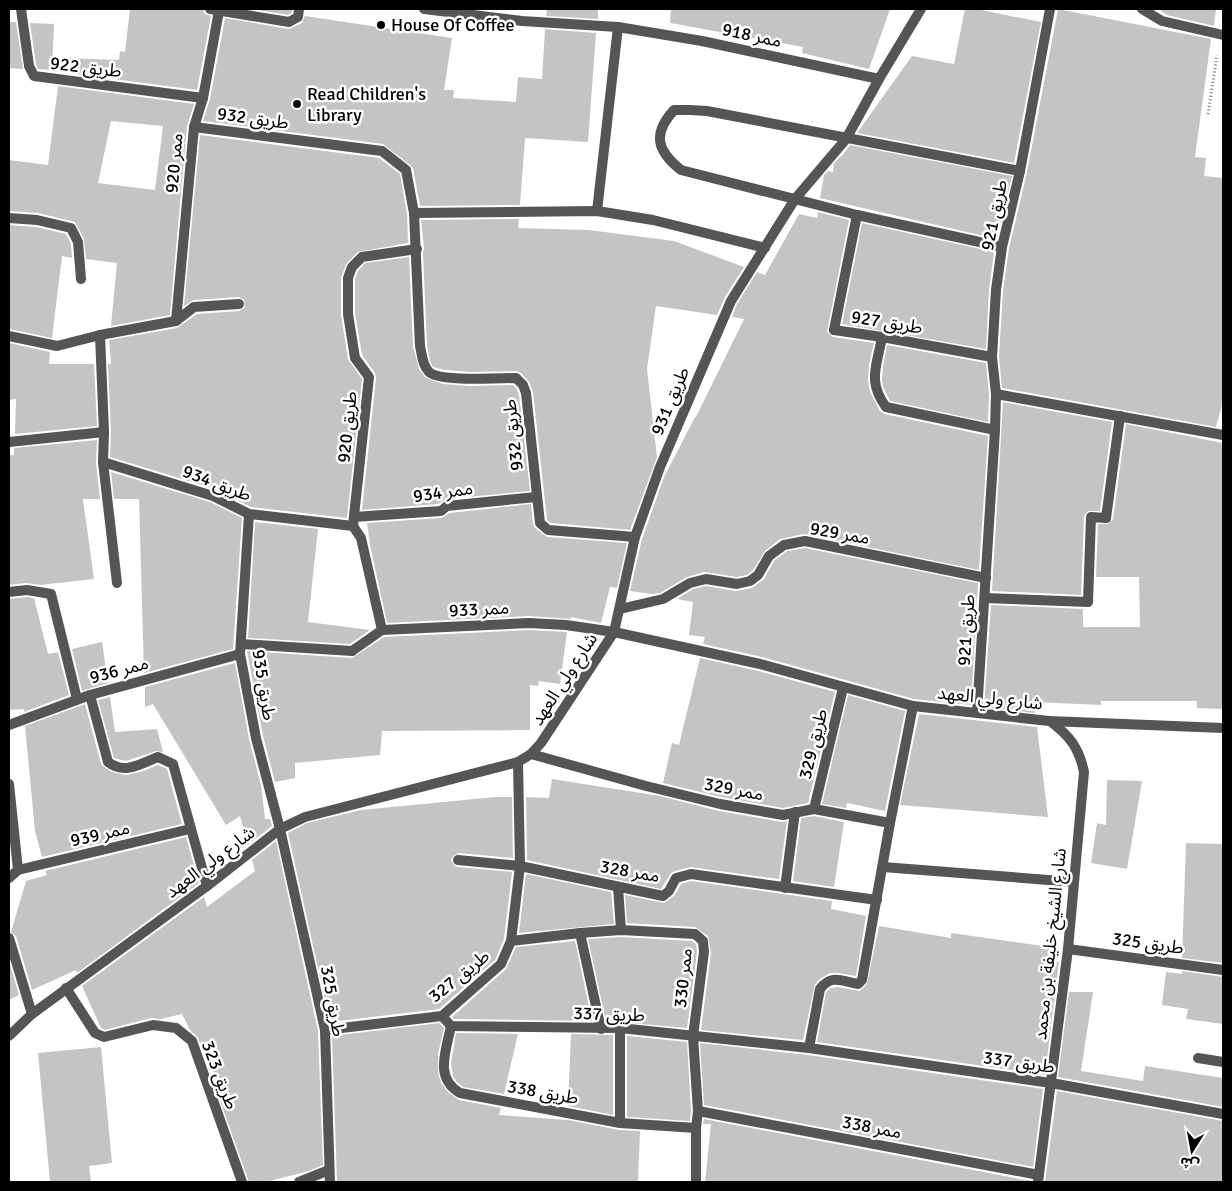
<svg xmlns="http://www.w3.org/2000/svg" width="1232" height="1191" font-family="Signika,'Noto Sans Arabic',sans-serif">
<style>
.building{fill:#c4c4c4;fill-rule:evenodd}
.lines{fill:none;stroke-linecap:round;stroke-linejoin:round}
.path{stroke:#777;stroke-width:3;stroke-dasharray:1 2.5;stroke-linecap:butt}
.service{stroke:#555;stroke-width:10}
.minor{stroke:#555;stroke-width:10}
.poi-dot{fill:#000;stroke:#fff;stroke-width:2}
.labels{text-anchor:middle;stroke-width:5;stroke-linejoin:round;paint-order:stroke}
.poi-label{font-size:18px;fill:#000;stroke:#fff;text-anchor:start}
.street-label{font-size:18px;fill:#000;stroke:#fff}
</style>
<rect width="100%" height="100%" fill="#fff"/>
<g class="building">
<polygon points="130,9 203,9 205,14 211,16 197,90 60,72 62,58 119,60 120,51 125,52"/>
<polygon points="251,9 292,9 292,13 288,15"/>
<polygon points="547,9 598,9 598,19 546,16"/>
<polygon points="671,9 890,9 869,69 802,53 803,47 670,23"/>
<polygon points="965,9 976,9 1041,22 1014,163 857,133 912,56 954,64"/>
<polygon points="1058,9 1211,39 1195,157 1206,158 1204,176 1223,178 1223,401 1216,427 1002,388 999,357 1003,291 1009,248 1027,172"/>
<polygon points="1158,9 1216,9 1214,26 1167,15"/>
<polygon points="305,16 452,38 444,90 454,90 453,98 516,102 518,77 542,79 545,29 596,33 588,142 525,138 520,205 420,206 413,168 410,165 383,144 203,121 210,99 225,18 289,29 302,23"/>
<polygon points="9,22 16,22 23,69 9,68"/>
<polygon points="30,23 54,24 52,70 38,69 36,64"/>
<path d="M58,86L194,104L187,126L170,315L111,326L117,263L86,259L84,239L75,222L38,213L9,211V160L48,165ZM111,121L163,126L155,190L98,183Z"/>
<polygon points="200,135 379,158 400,174 407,214 408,243 358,252 346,264 341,278 341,315 348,359 362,379 347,518 251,507 215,489 110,457 111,432 108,364 111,364 109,340 177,328 197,314 239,311 245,307 244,300 239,297 194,300 184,306"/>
<polygon points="850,145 1012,176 997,239 820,198 824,175 828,171 833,172 834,163 841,156 842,156"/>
<polygon points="818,212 849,220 827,332 833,337 874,343 869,364 868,381 870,392 880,411 885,414 988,436 979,570 804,534 780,539 765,551 753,570 747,575 737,577 704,572 687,577 660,593 652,594 630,591 642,539 664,477 695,417 696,417 744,319 732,317 737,304 757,272 765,275 799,214 817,218"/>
<polygon points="519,219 518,228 589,230 674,241 744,267 725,297 717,315 656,306 647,369 657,457 630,530 551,523 547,520 533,392 529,382 521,373 516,371 470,372 445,370 433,367 430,361 427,345 423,253 424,248 421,220"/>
<polygon points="862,223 994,252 989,290 986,349 842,324"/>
<polygon points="9,225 36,227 66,234 71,244 72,258 62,256 52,338 9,329"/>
<polygon points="409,257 413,346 419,369 426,378 443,384 470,386 513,385 517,389 519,395 530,491 446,499 438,504 362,510 376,378 375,373 362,355 355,313 355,279 358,271 365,263"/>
<polygon points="9,343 50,352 49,364 94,364 97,426 15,434 16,399 9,400"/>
<polygon points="887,345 986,363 989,394 988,422 890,401 883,387 882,380 883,366"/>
<polygon points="1003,402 1112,422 1100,511 1088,511 1084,516 1081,595 992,591"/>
<polygon points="1126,424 1223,443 1223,709 1197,708 1197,701 1101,701 1101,705 1034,702 1035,713 984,707 991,605 1083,609 1083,627 1140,627 1139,577 1096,577 1098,524 1108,524 1113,519"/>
<polygon points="97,440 96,463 100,499 83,499 94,579 40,585 26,583 9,585 9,455 14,455 14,448"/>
<polygon points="111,472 210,502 242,518 233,649 144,673 139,499 114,499"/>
<polygon points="531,504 533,524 535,528 547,537 627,543 617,588 610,587 601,623 571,617 571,619 529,616 387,623 370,545 367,523 441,518 450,513"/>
<polygon points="255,522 318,529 308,622 370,630 350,644 248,638"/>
<polygon points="805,548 978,583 971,705 914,699 762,657 703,644 705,637 689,635 693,602 677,599 693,589 706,586 736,591 752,588 764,579 774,561 787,551"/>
<polygon points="27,597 34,598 48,654 58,652 69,695 24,712 24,709 9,710 9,599"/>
<polygon points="529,630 567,632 560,684 539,681 538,686 530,685 530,730 382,731 380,755 295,763 295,778 275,782 263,736 247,651 352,658 384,637"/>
<polygon points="102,642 108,683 82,691 72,649"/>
<polygon points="700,658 758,671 835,692 808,803 783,808 721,797 663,783 672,743 679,745"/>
<polygon points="235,663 249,739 261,785 265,819 270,819 272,826 248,845 240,816 226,825 153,704 145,707 145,687"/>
<polygon points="848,695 905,711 885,811 847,803 846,808 822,804"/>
<polygon points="110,697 115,732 157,729 163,752 156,751 126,761 114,758 98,700"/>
<polygon points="85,704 101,764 104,767 112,772 126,775 141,772 158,765 167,769 182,824 42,857 35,831 25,726"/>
<polygon points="919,714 1037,727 1048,817 900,805"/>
<polygon points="552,779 660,796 719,811 782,822 787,821 779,879 690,867 672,872 661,889 527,860 526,797 549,798"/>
<polygon points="1107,780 1142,781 1127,869 1091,863 1097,823 1106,825"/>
<polygon points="495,797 512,797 513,858 459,853 453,856 451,860 454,865 457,867 512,872 504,939 495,960 439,1009 330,1022 288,833 307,823 361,810"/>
<polygon points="814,816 844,822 834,887 793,881 801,818"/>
<polygon points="186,837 199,883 77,973 76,970 32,990 16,936 11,932 26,881 47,875 45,871"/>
<polygon points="276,841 318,1031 323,1165 309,1171 266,1182 249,1182 218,1095 212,1062 207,1063 198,1038 190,1030 182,1014 161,1019 151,1018 105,1030 101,1028 82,986 204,897 207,907 255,871 252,860"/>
<polygon points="1186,843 1223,844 1223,963 1182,958"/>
<polygon points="526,874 611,892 614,924 519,933"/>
<polygon points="691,881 832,901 831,909 866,916 856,976 838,973 830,973 820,979 815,984 803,1040 701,1030 711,953 708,936 695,927 627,923 625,895 664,903 674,896 681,884"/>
<polygon points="879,926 951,938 951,933 1050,947 1048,960 1059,962 1045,1075 817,1042 826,992 831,988 837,987 860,991 867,984"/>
<polygon points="621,937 692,941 696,944 697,952 687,1028 606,1021 588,939"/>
<polygon points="575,941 592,1021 454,1019 452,1017 506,969 516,947"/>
<polygon points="9,961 19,995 9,1000"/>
<polygon points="1182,971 1223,977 1223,1024 1186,1019 1188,1009 1162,1005 1166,972 1182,974"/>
<polygon points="1069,992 1093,992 1081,1071 1143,1081 1145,1066 1223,1078 1223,1107 1058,1077"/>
<polygon points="439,1023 444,1028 438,1054 438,1072 441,1083 448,1092 459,1100 501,1108 499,1115 568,1120 619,1130 640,1131 638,1182 337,1182 332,1036"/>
<polygon points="456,1033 518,1034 504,1094 463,1087 457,1082 453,1077 451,1063"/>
<polygon points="571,1034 613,1035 613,1115 568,1106"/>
<polygon points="627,1036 687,1042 691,1111 690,1121 627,1117"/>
<polygon points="700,1043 808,1055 1043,1089 1033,1167 704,1105"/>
<polygon points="101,1047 112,1163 89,1166 91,1182 50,1182 38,1053"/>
<polygon points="1057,1091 1223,1121 1223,1182 1045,1182"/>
<polygon points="704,1119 1031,1181 1031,1182 705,1182 711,1124 703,1124"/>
</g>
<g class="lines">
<polyline class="path" points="1208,114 1217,55"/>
<g class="service">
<polyline points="21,9 29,66 34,76 203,98"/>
<polyline points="210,9 289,22 298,17 299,9"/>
<polyline points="424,9 522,21 618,27 702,41 879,79"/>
<polyline points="597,211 618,27"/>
<path d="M1002,247L857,215L681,170C657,151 652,134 674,110H690L707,111L1020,171"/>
<polyline points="834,330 857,215"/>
<polyline points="100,335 176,321 194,307 239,304"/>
<path d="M882,337C877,366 867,381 886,407L995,430"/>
<polyline points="9,442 104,432"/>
<polyline points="353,525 369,377 355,358 348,314 348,278 352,267 362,257 417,249"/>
<polyline points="985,598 1088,602 1091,517 1106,518 1120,416"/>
<polyline points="620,609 663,599 690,583 706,579 737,584 750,581 758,575 769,556 784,545 805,541 986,578"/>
<polyline points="241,644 352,651"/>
<polyline points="240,654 249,514"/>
<path d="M531,754L646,786L720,804L783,815L814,809L890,823L862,980L858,984C841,981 831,974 820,989L809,1048"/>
<polyline points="814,809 843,688"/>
<polyline points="890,823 913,706"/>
<polyline points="458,860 520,866 663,896 669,891 676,878 691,874 877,900"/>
<polyline points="883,867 1074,882"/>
<polyline points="618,887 621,930"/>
<polyline points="785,888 795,812"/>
<polyline points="580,933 601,1029"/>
<polyline points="511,941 580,933 621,930 695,934 703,941 704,952 693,1036 698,1111 696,1128 696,1182"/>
<polyline points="620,1028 620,1123"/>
<polyline points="1198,1058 1223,1062"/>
</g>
<g class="minor">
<polyline points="1142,9 1162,21 1223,35"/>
<path d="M194,127L382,151L406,170L414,213L420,346C422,354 422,365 429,372C439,382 499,378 516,378L523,385L526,393L540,523L548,530L635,537"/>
<polyline points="414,213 597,211 653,220 765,248"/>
<polyline points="9,218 37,220 71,228 78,242 81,279"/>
<polyline points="176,321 194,127 203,98 219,11"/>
<polyline points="834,330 882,337 992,357"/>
<polyline points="9,336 57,346 100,335 104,432 103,462 117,583"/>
<polyline points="996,394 1223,435"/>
<polyline points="103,462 213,496 249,514 353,526 361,538 382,630"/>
<polyline points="354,517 441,511 447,506 536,497"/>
<polyline points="9,592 27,590 51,594 77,699"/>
<polyline points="352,651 382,630 529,623 566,625 614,632 760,664 913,706 1049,721 1223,728"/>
<path d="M90,695L108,762C125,775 140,764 158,757L173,764L207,886"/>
<polyline points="977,712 995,430 996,394 992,357 996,290 1002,247 1020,171 1050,9"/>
<polyline points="9,725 90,695 240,654 256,738 280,829 325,1030 330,1182"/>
<polyline points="9,784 18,870 9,878"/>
<polyline points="18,870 190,829"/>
<polyline points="9,938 32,1014"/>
<polyline points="1068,949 1223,970"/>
<polyline points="66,988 95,1033 104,1037 153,1025 176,1028 192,1041 242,1182"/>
<polyline points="442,1016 451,1026 620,1028 809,1048 1051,1083 1223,1114"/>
<path d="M451,1026C446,1051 434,1078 460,1093L620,1123L696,1128"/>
<polyline points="325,1030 442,1016 501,964 511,941 520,866 518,762"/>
<polyline points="9,1036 32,1014 207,886 280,829 305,817 518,762 531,754 541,743 614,632 635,537 660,467 731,301 795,199 846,139 879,79 921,9"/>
<polyline points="698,1111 1039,1175"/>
<polyline points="299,1182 329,1170"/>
<path d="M1038,1182L1068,949L1084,772C1079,748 1070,736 1050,721"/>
</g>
</g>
<g class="poi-dot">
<circle cx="381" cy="25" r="5"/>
<circle cx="297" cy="104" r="5"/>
</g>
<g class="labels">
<g class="poi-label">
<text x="391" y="31">House Of Coffee</text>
<text x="307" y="100">Read Children's<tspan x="307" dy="21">Library</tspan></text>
</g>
<g class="street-label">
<text transform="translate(752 35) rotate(12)" y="6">ممر 918</text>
<text transform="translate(86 67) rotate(7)" y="6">طريق 922</text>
<text transform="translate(253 118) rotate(8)" y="6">طريق 932</text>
<text transform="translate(174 163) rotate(-85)" y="6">ممر 920</text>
<text transform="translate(994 215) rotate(-78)" y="6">طريق 921</text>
<text transform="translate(887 322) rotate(9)" y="6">طريق 927</text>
<text transform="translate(670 401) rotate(-67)" y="6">طريق 931</text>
<text transform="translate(347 427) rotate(-84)" y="6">طريق 920</text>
<text transform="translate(513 435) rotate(-96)" y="6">طريق 932</text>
<text transform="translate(217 483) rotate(21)" y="6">طريق 934</text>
<text transform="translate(443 492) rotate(-8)" y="6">ممر 934</text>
<text transform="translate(840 533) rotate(10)" y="6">ممر 929</text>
<text transform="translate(479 609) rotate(-3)" y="6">ممر 933</text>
<text transform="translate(966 630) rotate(-86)" y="6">طريق 921</text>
<text transform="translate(119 670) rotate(-15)" y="6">ممر 936</text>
<text transform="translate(564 679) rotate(-57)" y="6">شارع ولي العهد</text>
<text transform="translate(264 685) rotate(81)" y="6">طريق 935</text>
<text transform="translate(990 698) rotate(6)" y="6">شارع ولي العهد</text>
<text transform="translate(813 744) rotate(-76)" y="6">طريق 329</text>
<text transform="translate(734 789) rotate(11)" y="6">ممر 329</text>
<text transform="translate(100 834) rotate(-13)" y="6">ممر 939</text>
<text transform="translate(210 862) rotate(-37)" y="6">شارع ولي العهد</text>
<text transform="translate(630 871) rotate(10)" y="6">ممر 328</text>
<text transform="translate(1148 943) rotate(8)" y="6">طريق 325</text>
<text transform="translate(1050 944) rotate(-84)" y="6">شارع الشيخ خليفة بن محمد</text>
<text transform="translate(459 976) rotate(-39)" y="6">طريق 327</text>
<text transform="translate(683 978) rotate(-84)" y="6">ممر 330</text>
<text transform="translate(333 1001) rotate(80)" y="6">طريق 325</text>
<text transform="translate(609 1014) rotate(2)" y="6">طريق 337</text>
<text transform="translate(1019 1062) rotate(8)" y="6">طريق 337</text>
<text transform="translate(220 1075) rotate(69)" y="6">طريق 323</text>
<text transform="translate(543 1092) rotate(10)" y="6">طريق 338</text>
<text transform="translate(872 1127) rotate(11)" y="6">ممر 338</text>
</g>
</g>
<rect width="1232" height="1191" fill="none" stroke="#000000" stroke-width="20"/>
<g transform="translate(1192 1151) rotate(191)" stroke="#ffffff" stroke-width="4" paint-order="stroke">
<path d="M0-4L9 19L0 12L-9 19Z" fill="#000000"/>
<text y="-8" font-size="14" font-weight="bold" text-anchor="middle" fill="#000000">ش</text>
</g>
</svg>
